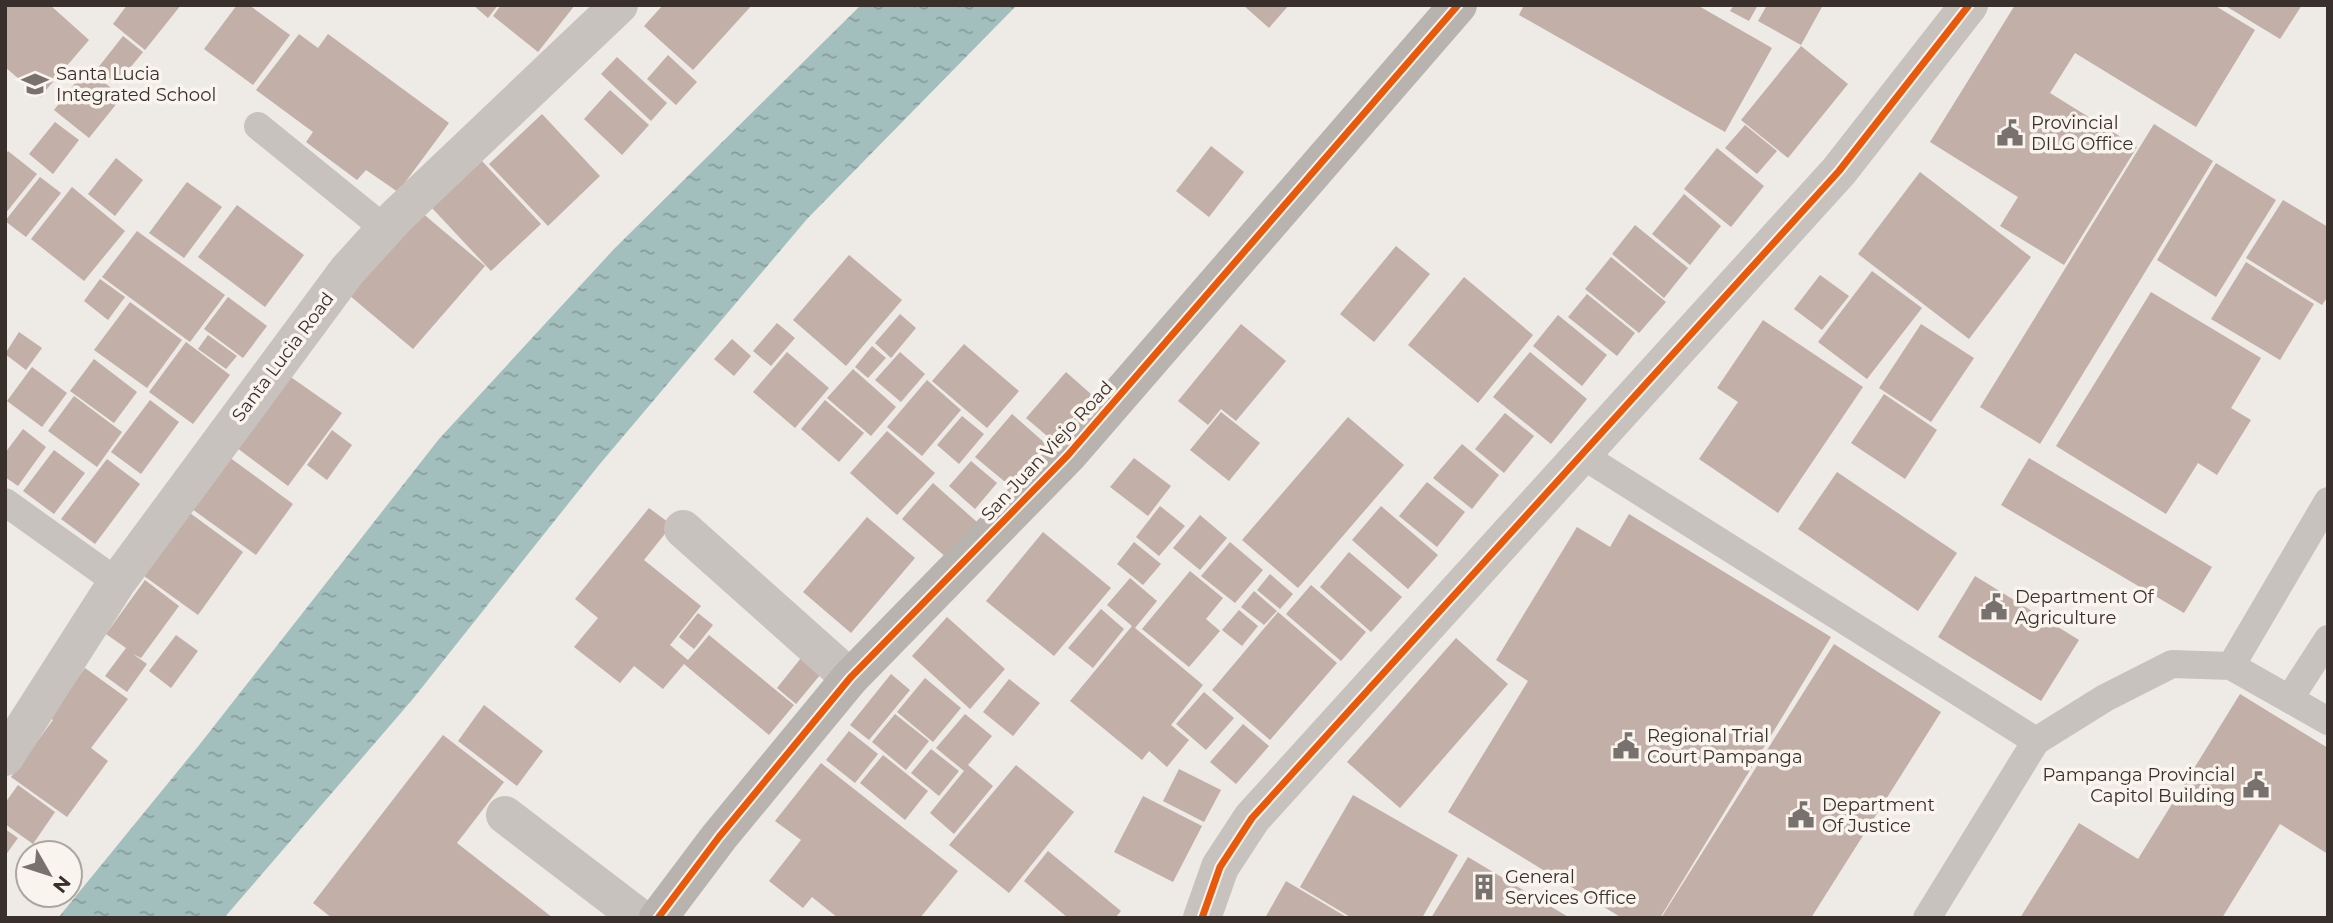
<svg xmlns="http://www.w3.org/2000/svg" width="2333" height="923" font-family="Montserrat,sans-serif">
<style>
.water{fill:url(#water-ripples)}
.building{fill:#c1afa8}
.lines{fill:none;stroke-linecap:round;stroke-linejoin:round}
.lane{stroke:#c8c2be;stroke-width:28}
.street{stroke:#c8c2be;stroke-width:38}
.secondary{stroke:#b8b3ae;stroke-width:38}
.cycleway-casing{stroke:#faf4ee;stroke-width:11}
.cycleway{stroke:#e8590c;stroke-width:7}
.labels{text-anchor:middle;stroke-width:7;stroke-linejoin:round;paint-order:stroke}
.poi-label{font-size:18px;fill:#39302c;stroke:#faf4ee;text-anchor:start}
.street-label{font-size:18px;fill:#39302c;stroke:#faf4ee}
</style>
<defs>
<pattern id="water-ripples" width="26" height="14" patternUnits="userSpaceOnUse" patternTransform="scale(1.75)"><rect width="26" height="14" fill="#a2bfbe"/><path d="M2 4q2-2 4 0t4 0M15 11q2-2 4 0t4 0" fill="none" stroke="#859c9b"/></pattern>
</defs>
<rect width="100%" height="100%" fill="#eeeae5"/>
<polygon class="water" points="861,5 1017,5 807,219 599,465 412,700 224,918 58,918 200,744 439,439 614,249"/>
<g class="building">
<polygon points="6,5 50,5 89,40 40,97 5,67"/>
<polygon points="127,5 181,5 145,50 113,24"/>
<polygon points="237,5 249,5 290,35 253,85 204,49"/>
<polygon points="473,5 498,5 488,18"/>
<polygon points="501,5 575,5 538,52 493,16"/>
<polygon points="663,5 752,5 693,70 644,26"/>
<polygon points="1243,5 1289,5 1269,28"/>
<polygon points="1524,5 1697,5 1772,48 1725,132 1519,15"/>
<polygon points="1734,5 1758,5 1749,21 1730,11"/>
<polygon points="1767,5 1823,5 1801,45 1758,21"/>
<polygon points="2015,5 2214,5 2255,30 2196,127 2075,53 2050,93 2137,147 2064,265 2000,226 2018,197 1930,142"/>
<polygon points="2224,5 2302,5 2280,39"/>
<polygon points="299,34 318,48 328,34 449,123 398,192 366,170 357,180 306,142 313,132 256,90"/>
<polygon points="123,36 143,52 117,84 97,69"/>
<polygon points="1801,46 1848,84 1788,158 1741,120"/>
<polygon points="668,55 697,82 676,105 647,79"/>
<polygon points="617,57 667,103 651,121 601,74"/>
<polygon points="87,68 122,97 89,138 54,110"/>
<polygon points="610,90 649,125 622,155 584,119"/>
<polygon points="542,114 600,176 548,226 489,164"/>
<polygon points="55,122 79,140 53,174 29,154"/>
<polygon points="2154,124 2213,161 2040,444 1980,407"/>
<polygon points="1745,125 1777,151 1757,174 1725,148"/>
<polygon points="1211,146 1244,172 1209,217 1176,191"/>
<polygon points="1717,148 1764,186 1731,227 1684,189"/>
<polygon points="8,151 37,174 5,214 5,155"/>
<polygon points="116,158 143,180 115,216 88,194"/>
<polygon points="482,161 541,224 491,271 432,208"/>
<polygon points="2216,163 2276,200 2216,297 2157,260"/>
<polygon points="1920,172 2031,257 1969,339 1858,254"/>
<polygon points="40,177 61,193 26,237 5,221"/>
<polygon points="187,182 222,207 184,258 149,233"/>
<polygon points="72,187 125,231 84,281 31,239"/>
<polygon points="1684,194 1721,226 1690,265 1652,234"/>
<polygon points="2283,200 2328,227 2328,296 2322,305 2246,258"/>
<polygon points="237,205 304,255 265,307 198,257"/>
<polygon points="421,212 485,266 413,349 349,295"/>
<polygon points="1635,225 1688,268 1664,298 1612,254"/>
<polygon points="137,231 225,295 190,342 102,277"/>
<polygon points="1396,246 1430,274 1374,342 1340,314"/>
<polygon points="849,255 902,300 846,366 793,320"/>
<polygon points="1611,257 1666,302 1639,333 1585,289"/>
<polygon points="2246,262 2314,304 2280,360 2211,319"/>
<polygon points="1872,271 1922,308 1867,379 1818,342"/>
<polygon points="1820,275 1849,296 1822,330 1794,309"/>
<polygon points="1464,277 1533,335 1478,403 1408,345"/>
<polygon points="100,279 125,297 108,320 84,301"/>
<polygon points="2151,292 2261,358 2231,408 2251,420 2217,475 2198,463 2166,514 2056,446"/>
<polygon points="1587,294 1635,333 1617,356 1568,317"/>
<polygon points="228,297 267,326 243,358 204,329"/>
<polygon points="130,302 182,340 147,388 94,350"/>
<polygon points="900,314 916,328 891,358 875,343"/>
<polygon points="1558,315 1607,355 1582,386 1533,346"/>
<polygon points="1763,320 1863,387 1778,513 1699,459 1738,402 1717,388"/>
<polygon points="777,323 795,338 771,366 753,351"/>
<polygon points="1241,324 1286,361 1236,421 1221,409 1208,425 1178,401"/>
<polygon points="1921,324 1974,358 1931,422 1879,388"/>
<polygon points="19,332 42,348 26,370 5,354"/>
<polygon points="208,335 237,356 226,369 198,349"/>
<polygon points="732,339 751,356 734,376 714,359"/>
<polygon points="186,342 230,375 193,424 149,392"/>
<polygon points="964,344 1019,391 987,428 932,381"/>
<polygon points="872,346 886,358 868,378 855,367"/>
<polygon points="787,352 829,388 795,428 753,392"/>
<polygon points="900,352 925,374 901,402 875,380"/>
<polygon points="1530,352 1587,399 1551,444 1493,397"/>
<polygon points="94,359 137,392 114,423 70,391"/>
<polygon points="32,367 67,393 42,427 7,401"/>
<polygon points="853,369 896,407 871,436 827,398"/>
<polygon points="1066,372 1092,395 1053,441 1026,418"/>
<polygon points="285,373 342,413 288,486 233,445"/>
<polygon points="927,380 961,410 922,456 887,427"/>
<polygon points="1884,394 1937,430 1905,479 1851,443"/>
<polygon points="74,396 122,432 97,467 48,431"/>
<polygon points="150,400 179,422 141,474 111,452"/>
<polygon points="825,400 864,433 839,462 801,429"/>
<polygon points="1221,412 1260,443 1229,481 1190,450"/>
<polygon points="1505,413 1534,436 1504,473 1475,449"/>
<polygon points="1012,414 1046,444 1010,486 975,457"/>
<polygon points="962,416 984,434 959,464 937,445"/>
<polygon points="1348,417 1404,465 1298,588 1242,540"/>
<polygon points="23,429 46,447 18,486 5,477 5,453"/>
<polygon points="332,430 352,445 327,480 307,465"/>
<polygon points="887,431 935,473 897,515 850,473"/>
<polygon points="1462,444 1499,475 1472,509 1433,478"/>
<polygon points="54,450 85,473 54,514 23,491"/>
<polygon points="229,457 293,504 256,555 192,509"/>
<polygon points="1134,458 1171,486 1148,516 1110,487"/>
<polygon points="2029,458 2212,567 2184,613 2001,505"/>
<polygon points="107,459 140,484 95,544 61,519"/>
<polygon points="971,461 997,483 975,509 949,486"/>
<polygon points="1837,472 1957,553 1918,611 1798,529"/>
<polygon points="1427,482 1465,512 1437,547 1399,516"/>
<polygon points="933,483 978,523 947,558 902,519"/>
<polygon points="1160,506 1185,526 1159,556 1136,537"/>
<polygon points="1381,506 1438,555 1408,589 1352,540"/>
<polygon points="649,508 672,525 644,560 701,606 670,645 688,660 709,635 794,705 769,735 684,664 663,689 634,666 620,683 574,647 598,618 575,599"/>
<polygon points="190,513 243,552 198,615 144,576"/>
<polygon points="1629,514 1831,637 1660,918 1622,918 1448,812 1528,681 1496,660 1577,527 1610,547"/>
<polygon points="1200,515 1227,538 1200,570 1173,548"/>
<polygon points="867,517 915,558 851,633 803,592"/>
<polygon points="1043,532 1111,588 1054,656 986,601"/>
<polygon points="1134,542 1161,564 1143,585 1117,564"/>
<polygon points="1230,542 1263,570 1235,603 1201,576"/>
<polygon points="1349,552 1402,597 1371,632 1320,587"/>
<polygon points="1190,571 1223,598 1206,619 1220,631 1189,667 1142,629"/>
<polygon points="1270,574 1293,594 1280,609 1257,590"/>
<polygon points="1975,576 2079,640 2041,701 1938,637"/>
<polygon points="1130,578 1157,601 1135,628 1203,685 1171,725 1189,740 1167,767 1149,751 1142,760 1070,701 1132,626 1107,605"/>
<polygon points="145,580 179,606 141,658 133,654 147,664 127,692 105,676 126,648 106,634"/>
<polygon points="1311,585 1366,632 1341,661 1286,614"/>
<polygon points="1254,591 1277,611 1264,625 1241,607"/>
<polygon points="1101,609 1124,629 1093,668 1068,648"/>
<polygon points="1239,610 1258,626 1242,646 1222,630"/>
<polygon points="1278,612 1337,663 1270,740 1212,690"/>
<polygon points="698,613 713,625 694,649 679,637"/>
<polygon points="947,617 1005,669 970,709 912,656"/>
<polygon points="176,635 198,651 171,688 149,671"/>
<polygon points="1456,638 1508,684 1400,808 1347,762"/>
<polygon points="1834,644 1941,712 1811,918 1661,918"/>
<polygon points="805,653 825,669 796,704 777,688"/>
<polygon points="85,668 128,699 91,748 108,761 67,817 11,777 53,720 49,717"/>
<polygon points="891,674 910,690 869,740 850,725"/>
<polygon points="925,678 961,708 933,742 897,712"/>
<polygon points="1009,679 1040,703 1013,736 983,712"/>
<polygon points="1204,692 1234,718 1206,750 1176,724"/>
<polygon points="2240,694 2328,748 2328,854 2280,824 2222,918 2020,918 2079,823 2138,859"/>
<polygon points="484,705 543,751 517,786 458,741"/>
<polygon points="895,714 929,741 906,770 872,742"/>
<polygon points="965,714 992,736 968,765 993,786 954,834 930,813 964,771 936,748"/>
<polygon points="1243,724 1269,746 1236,784 1210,762"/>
<polygon points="849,731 878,754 855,783 826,760"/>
<polygon points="443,735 504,782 457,843 553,918 332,918 313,903"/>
<polygon points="931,749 959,771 939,796 911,773"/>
<polygon points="883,755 928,791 905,820 860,783"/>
<polygon points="821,763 958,871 920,918 838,918 812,897 803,908 769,881 801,840 775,821"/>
<polygon points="1016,765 1074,812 1009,893 949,845"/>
<polygon points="1179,769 1221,790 1204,822 1163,801"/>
<polygon points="18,785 55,812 33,844 5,824 5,803"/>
<polygon points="1353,795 1458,855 1422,918 1352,918 1300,887"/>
<polygon points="1143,796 1202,826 1173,882 1114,852"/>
<polygon points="5,829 18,838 5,856"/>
<polygon points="1048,851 1121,911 1115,918 1068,918 1024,881"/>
<polygon points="1468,857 1570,918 1431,918"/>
<polygon points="1286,881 1348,918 1265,918"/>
</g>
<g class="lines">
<g class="lane">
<polyline points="258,126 385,229"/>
<polyline points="1582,455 2036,741"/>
<polyline points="5,502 117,582"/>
<polyline points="2231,666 2328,501"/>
<polyline points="2290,698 2328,639"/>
<polyline points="1927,918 2036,741 2105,698 2172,664 2231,666 2328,721"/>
</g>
<g class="street">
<polyline points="683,529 850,678"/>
<polyline points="5,757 117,582 347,271 396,217 619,5"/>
<polyline points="505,815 640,918"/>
<polyline points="1202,918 1220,867 1252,818 1839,171 1969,5"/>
</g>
<polyline class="secondary" points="658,918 719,837 850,678 1068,455 1458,5"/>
<g class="cycleway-casing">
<g id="cycleway">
<polyline points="658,918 719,837 850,678 1068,455 1458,5"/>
<polyline points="1202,918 1220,867 1252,818 1839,171 1969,5"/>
</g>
</g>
<use href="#cycleway" class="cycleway"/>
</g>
<defs>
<g id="school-bare" transform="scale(2.1)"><path d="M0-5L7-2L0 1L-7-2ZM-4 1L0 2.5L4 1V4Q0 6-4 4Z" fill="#78716d" stroke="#faf4ee" stroke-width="2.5" paint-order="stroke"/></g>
<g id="civic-bare" transform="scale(2.1)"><path d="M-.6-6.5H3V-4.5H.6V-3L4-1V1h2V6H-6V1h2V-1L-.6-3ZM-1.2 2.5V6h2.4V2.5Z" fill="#78716d" stroke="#faf4ee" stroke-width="2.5" paint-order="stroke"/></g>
<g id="building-bare" transform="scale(2.1)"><path d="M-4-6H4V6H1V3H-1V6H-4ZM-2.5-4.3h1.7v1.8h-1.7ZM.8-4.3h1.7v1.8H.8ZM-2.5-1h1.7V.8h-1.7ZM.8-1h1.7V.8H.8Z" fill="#78716d" stroke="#faf4ee" stroke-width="2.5" paint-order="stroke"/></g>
</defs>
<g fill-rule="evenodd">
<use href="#school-bare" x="35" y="84"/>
<use href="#civic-bare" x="2010" y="133"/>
<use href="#civic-bare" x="1994" y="607"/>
<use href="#civic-bare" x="1626" y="746"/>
<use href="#civic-bare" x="2256" y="785"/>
<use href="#civic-bare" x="1801" y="815"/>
<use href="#building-bare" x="1484" y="887"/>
</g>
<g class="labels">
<g class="poi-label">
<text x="56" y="80">Santa Lucia<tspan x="56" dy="21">Integrated School</tspan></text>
<text x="2031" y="129">Provincial<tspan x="2031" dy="21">DILG Office</tspan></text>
<text x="2015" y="603">Department Of<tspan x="2015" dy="21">Agriculture</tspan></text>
<text x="1647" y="742">Regional Trial<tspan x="1647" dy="21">Court Pampanga</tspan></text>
<text x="2235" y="781" text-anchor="end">Pampanga Provincial<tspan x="2235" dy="21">Capitol Building</tspan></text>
<text x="1822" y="811">Department<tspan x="1822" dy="21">Of Justice</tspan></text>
<text x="1505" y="883">General<tspan x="1505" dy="21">Services Office</tspan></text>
</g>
<g class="street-label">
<text transform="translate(283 357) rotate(-53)" y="6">Santa Lucia Road</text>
<text transform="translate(1047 451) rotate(-47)" y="6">San Juan Viejo Road</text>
</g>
</g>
<rect width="2333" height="923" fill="none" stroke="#39302c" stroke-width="14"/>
<g transform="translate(49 874) rotate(129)"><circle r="33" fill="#faf4ee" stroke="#ada6a0" stroke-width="2"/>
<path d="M0-5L12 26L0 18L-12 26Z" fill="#78716d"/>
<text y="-10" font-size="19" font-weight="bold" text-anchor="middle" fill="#39302c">N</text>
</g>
</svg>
